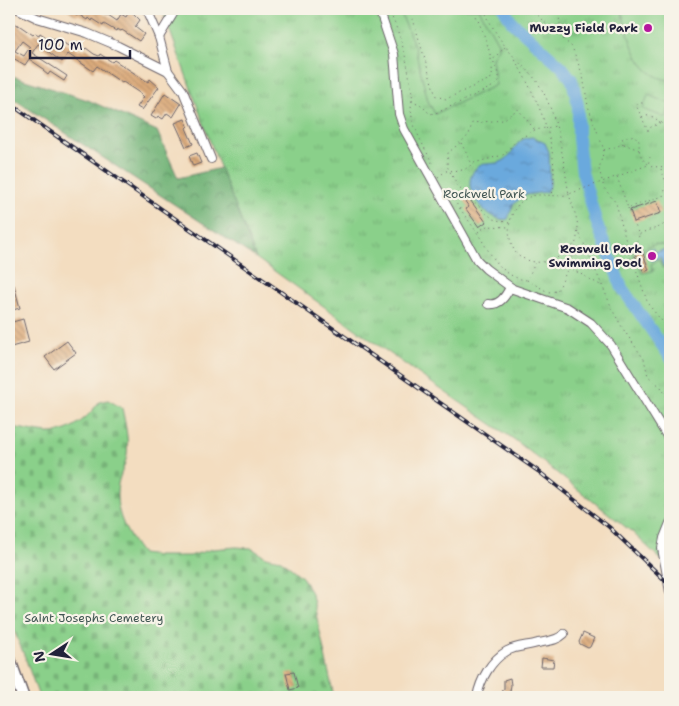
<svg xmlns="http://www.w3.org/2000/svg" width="679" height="706" font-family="'Shantell Sans',sans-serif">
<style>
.forest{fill:url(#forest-crowns);stroke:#486a58}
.cemetery{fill:url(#cemetery-stones);stroke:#567962}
.park{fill:url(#park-tufts);stroke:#567962}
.pitch{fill:#8ad08a;stroke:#567962}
.water{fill:url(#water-ripples);stroke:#46668c}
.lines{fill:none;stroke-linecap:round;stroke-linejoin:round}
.river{stroke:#6ba9dd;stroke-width:12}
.building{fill:url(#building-back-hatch);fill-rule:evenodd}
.minor-casing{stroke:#6b636a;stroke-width:10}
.highway-casing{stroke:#6b636a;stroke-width:14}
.path{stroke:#6b636a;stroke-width:1;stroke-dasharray:1 4;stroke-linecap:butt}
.minor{stroke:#fff;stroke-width:8}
.highway{stroke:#fff;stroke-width:11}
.rail-casing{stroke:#22223b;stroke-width:4}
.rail{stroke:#f7f3e8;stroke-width:2;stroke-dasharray:5.5;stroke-linecap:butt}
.poi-dot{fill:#b5179e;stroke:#f7f3e8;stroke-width:2}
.labels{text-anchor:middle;stroke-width:4.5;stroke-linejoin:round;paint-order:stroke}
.poi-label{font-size:12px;font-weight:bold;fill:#22223b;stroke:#f7f3e8;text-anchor:end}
.park-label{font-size:12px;fill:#415653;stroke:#f7f3e8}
</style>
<defs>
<pattern id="forest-crowns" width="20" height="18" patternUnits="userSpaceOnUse" patternTransform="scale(1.25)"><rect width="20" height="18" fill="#6fb276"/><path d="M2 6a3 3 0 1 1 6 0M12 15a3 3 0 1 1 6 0" fill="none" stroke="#5b9062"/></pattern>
<pattern id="cemetery-stones" width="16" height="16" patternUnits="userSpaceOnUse" patternTransform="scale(1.25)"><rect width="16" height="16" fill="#8ad08a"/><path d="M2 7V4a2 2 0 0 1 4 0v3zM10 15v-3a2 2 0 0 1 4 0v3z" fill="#77b278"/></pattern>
<pattern id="park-tufts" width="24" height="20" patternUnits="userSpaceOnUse" patternTransform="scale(1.25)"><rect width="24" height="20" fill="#8ad08a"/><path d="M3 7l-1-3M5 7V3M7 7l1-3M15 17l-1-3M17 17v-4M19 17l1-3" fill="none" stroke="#77b278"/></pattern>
<pattern id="water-ripples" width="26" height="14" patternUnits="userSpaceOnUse" patternTransform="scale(1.25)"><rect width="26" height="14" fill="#6ba9dd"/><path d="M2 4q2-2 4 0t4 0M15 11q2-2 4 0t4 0" fill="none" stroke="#5889b4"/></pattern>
<pattern id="building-back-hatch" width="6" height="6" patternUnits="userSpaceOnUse" patternTransform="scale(1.25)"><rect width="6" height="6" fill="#ddac7c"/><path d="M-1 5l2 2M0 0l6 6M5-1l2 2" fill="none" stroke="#b38c67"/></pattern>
</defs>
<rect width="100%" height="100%" fill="#f7f3e8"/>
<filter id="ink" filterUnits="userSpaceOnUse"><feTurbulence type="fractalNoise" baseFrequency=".02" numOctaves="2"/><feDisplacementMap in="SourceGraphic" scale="10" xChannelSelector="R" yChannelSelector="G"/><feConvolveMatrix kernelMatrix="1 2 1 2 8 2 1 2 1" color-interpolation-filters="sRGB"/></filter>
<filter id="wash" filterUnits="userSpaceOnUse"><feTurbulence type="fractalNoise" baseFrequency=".0096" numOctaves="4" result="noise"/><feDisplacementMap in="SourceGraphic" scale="20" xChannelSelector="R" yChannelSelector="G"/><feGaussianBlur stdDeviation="1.12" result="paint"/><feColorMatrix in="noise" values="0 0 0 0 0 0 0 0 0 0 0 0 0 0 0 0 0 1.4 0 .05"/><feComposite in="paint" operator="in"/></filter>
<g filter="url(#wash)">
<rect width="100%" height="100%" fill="#f3ddc0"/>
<polygon class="forest" points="9,75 88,100 157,131 178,178 221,168 256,258 9,96"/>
<path class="cemetery" d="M108,400L122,408C125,423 129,439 127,454C126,464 120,474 118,484C113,509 126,534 142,554L157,556H190L212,549L236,547L251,548L266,557L281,560L302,577L312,595L334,697H39L25,657L9,618V427C22,428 35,432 48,433C69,434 88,418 99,402Z"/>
<polygon class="park" points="162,9 670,9 670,568 632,532 515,440 423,377 256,258 211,144"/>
<g class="pitch">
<polygon points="399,9 479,9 498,43 498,48 492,58 496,85 435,114 428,101 414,45"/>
<path d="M621,9H670V80C636,77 629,36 621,9Z"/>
<polygon points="648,95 670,104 666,118 643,109"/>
<polygon points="639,243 643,252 644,251 643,249 655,244 669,246 670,266 662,268 659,260 651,264 653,271 642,273 630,247"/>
</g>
<g class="water">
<path d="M532,137L545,143L549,152L550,185L546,192L524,195L513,205L508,219C492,223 469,198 470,183C470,175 474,170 479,165C487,163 499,165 506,159C516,150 516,138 532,137Z"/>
<polygon points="653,248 655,252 667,249 670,264 663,266 660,257 651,261 647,250"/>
</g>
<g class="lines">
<polyline class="river" points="504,9 512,22 562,67 572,80 578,105 578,139 582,172 597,224 622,288 670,357"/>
</g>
<g id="blocks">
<g class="building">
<polygon points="66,9 96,9 105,15 108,15 117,21 121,14 126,17 130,10 140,20 135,27 144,34 139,41 122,30 121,31 117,29 116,31 104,24 103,26 92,19 91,21 88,18 87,20 78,14 77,16"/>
<path d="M9,21L20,26L33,35L35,33L39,35L40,33L49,39L50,37L53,39L55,38L63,44L64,43L68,46L70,44L79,50L81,48L84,50L86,48L94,54L99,56L100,54L112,62L114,60L148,82L150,79L159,87L142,110L137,107L144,97L141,94L123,82L122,83L97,66L93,71L68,54L62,62L38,44L32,53L67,76L64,81L50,72L48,75L43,71L44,69L29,59L25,65L13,58L9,65ZM22,41L30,47L24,56L15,51Z"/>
<polygon points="165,93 181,104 173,117 167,113 163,119 158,116 156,119 151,116"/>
<polygon points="185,119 188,126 186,128 193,144 186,147 175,123"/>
<polygon points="197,153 201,163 193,166 189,156"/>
<polygon points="468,197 486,222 479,227 466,209 469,207 464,200"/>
<polygon points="657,201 661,213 634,222 630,210"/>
<polygon points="641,248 649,270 644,272 635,256 636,256 635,251"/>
<polygon points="14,285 20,308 9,311 9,287"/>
<polygon points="23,319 29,342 11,347 9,339 9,323"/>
<polygon points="67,341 76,353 54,369 45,357"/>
<polygon points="583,633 594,638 590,647 588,648 580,644 579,642"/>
<polygon points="542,658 554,660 553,667 541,667"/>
<polygon points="294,672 298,688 290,690 286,673"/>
<polygon points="510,678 511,685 509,697 500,697 502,690 504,689 504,680"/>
</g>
</g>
</g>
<g filter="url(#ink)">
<use href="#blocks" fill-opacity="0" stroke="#6b636a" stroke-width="1"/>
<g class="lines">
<g class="minor-casing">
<g id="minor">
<polyline points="18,9 37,18 87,33 118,46 168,71 183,91 211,159"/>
<polyline points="147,9 159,37 168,71"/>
<polyline points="379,9 394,54 399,114 404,129 477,260 486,269 513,289 568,308 591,323 611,345 670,441"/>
<polyline points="159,37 176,9"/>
<path d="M488,304C499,306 506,296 510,287"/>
<polyline points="670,523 664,538 662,548 670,592"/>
<path d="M477,697C480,680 491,660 507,651C516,646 528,646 538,643C547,641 557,641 564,634"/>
</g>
</g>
<g class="highway-casing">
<polyline id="highway" points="9,658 23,697"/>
</g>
<g class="path">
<path d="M388,9C400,33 406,55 410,81C411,88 413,93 412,101L420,104L430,114L439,112L496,85L500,79L493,60L496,56L505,47"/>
<path d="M410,9L434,90L436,96L446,99L492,78C494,54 482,30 473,9"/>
<path d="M484,9C492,29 503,45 517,60C524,68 533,75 538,83C559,116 562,156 569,194L648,165L650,157"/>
<polyline points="530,9 572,47 583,76 588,106 604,150 599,169 604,188 616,203 630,257 636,269 648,304 670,331"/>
<path d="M561,9C557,19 561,30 564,40"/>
<path d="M515,60C538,99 561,149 552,195"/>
<path d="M412,101C407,121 424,145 432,163"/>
<path d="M642,117C650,114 655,117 660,123L651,127L648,131L636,105L639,103H645"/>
<polyline points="661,123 670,122"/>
<polyline points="461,143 472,164"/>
<polyline points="624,144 639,150"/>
<path d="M604,150L612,148L623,144L622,139L634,135L639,141C639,145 639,149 640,153C644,167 659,170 670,164"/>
<polyline points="661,169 670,193"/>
<polyline points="438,177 446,171 464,170 474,163 503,155 517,140 535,130 556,126"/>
<polyline points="617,177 628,208 663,196 667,184"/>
<path d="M448,192C457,205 467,218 476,231C489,250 500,278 527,280L535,263"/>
<path d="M628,208L639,235C651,226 658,233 670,218"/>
<polyline points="509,223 493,219 458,187 447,166 448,153 469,135 472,123 503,120 518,109 535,130"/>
<polyline points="578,230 614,313 625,332 644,359 648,376 661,387 670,402"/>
<polyline points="478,232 487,226 509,227"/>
<polyline points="635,251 634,247 639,236"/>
<polyline points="568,267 602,286"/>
<path d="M527,280L548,292L557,291C565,278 578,243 578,228C577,216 572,205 569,194C555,199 540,191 527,198C508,207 504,236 516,253C518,256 521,258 525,259C544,268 564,257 576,242"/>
</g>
<use href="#minor" class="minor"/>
<use href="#highway" class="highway"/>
<g class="rail-casing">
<polyline id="rail" points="9,103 538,471 609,527 670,585"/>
</g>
<use href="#rail" class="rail"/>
</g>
</g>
<g class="poi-dot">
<circle cx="648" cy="28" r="5"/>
<circle cx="652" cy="256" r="5"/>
</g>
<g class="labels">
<g class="poi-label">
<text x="638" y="32">Muzzy Field Park</text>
<text x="642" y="253">Roswell Park<tspan x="642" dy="14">Swimming Pool</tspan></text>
</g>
<g class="park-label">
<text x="484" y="198">Rockwell Park</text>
<text x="94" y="622">Saint Josephs Cemetery</text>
</g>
</g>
<rect width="679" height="706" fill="none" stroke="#f7f3e8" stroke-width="30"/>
<g transform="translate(52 654) rotate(258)" stroke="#f7f3e8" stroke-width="4" paint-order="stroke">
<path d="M0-4L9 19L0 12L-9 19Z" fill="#22223b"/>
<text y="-8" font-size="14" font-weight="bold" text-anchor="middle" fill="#22223b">N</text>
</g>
<path d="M30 50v8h100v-8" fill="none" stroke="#22223b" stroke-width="2.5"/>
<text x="38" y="50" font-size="15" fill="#22223b" stroke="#f7f3e8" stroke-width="4" paint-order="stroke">100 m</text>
</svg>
